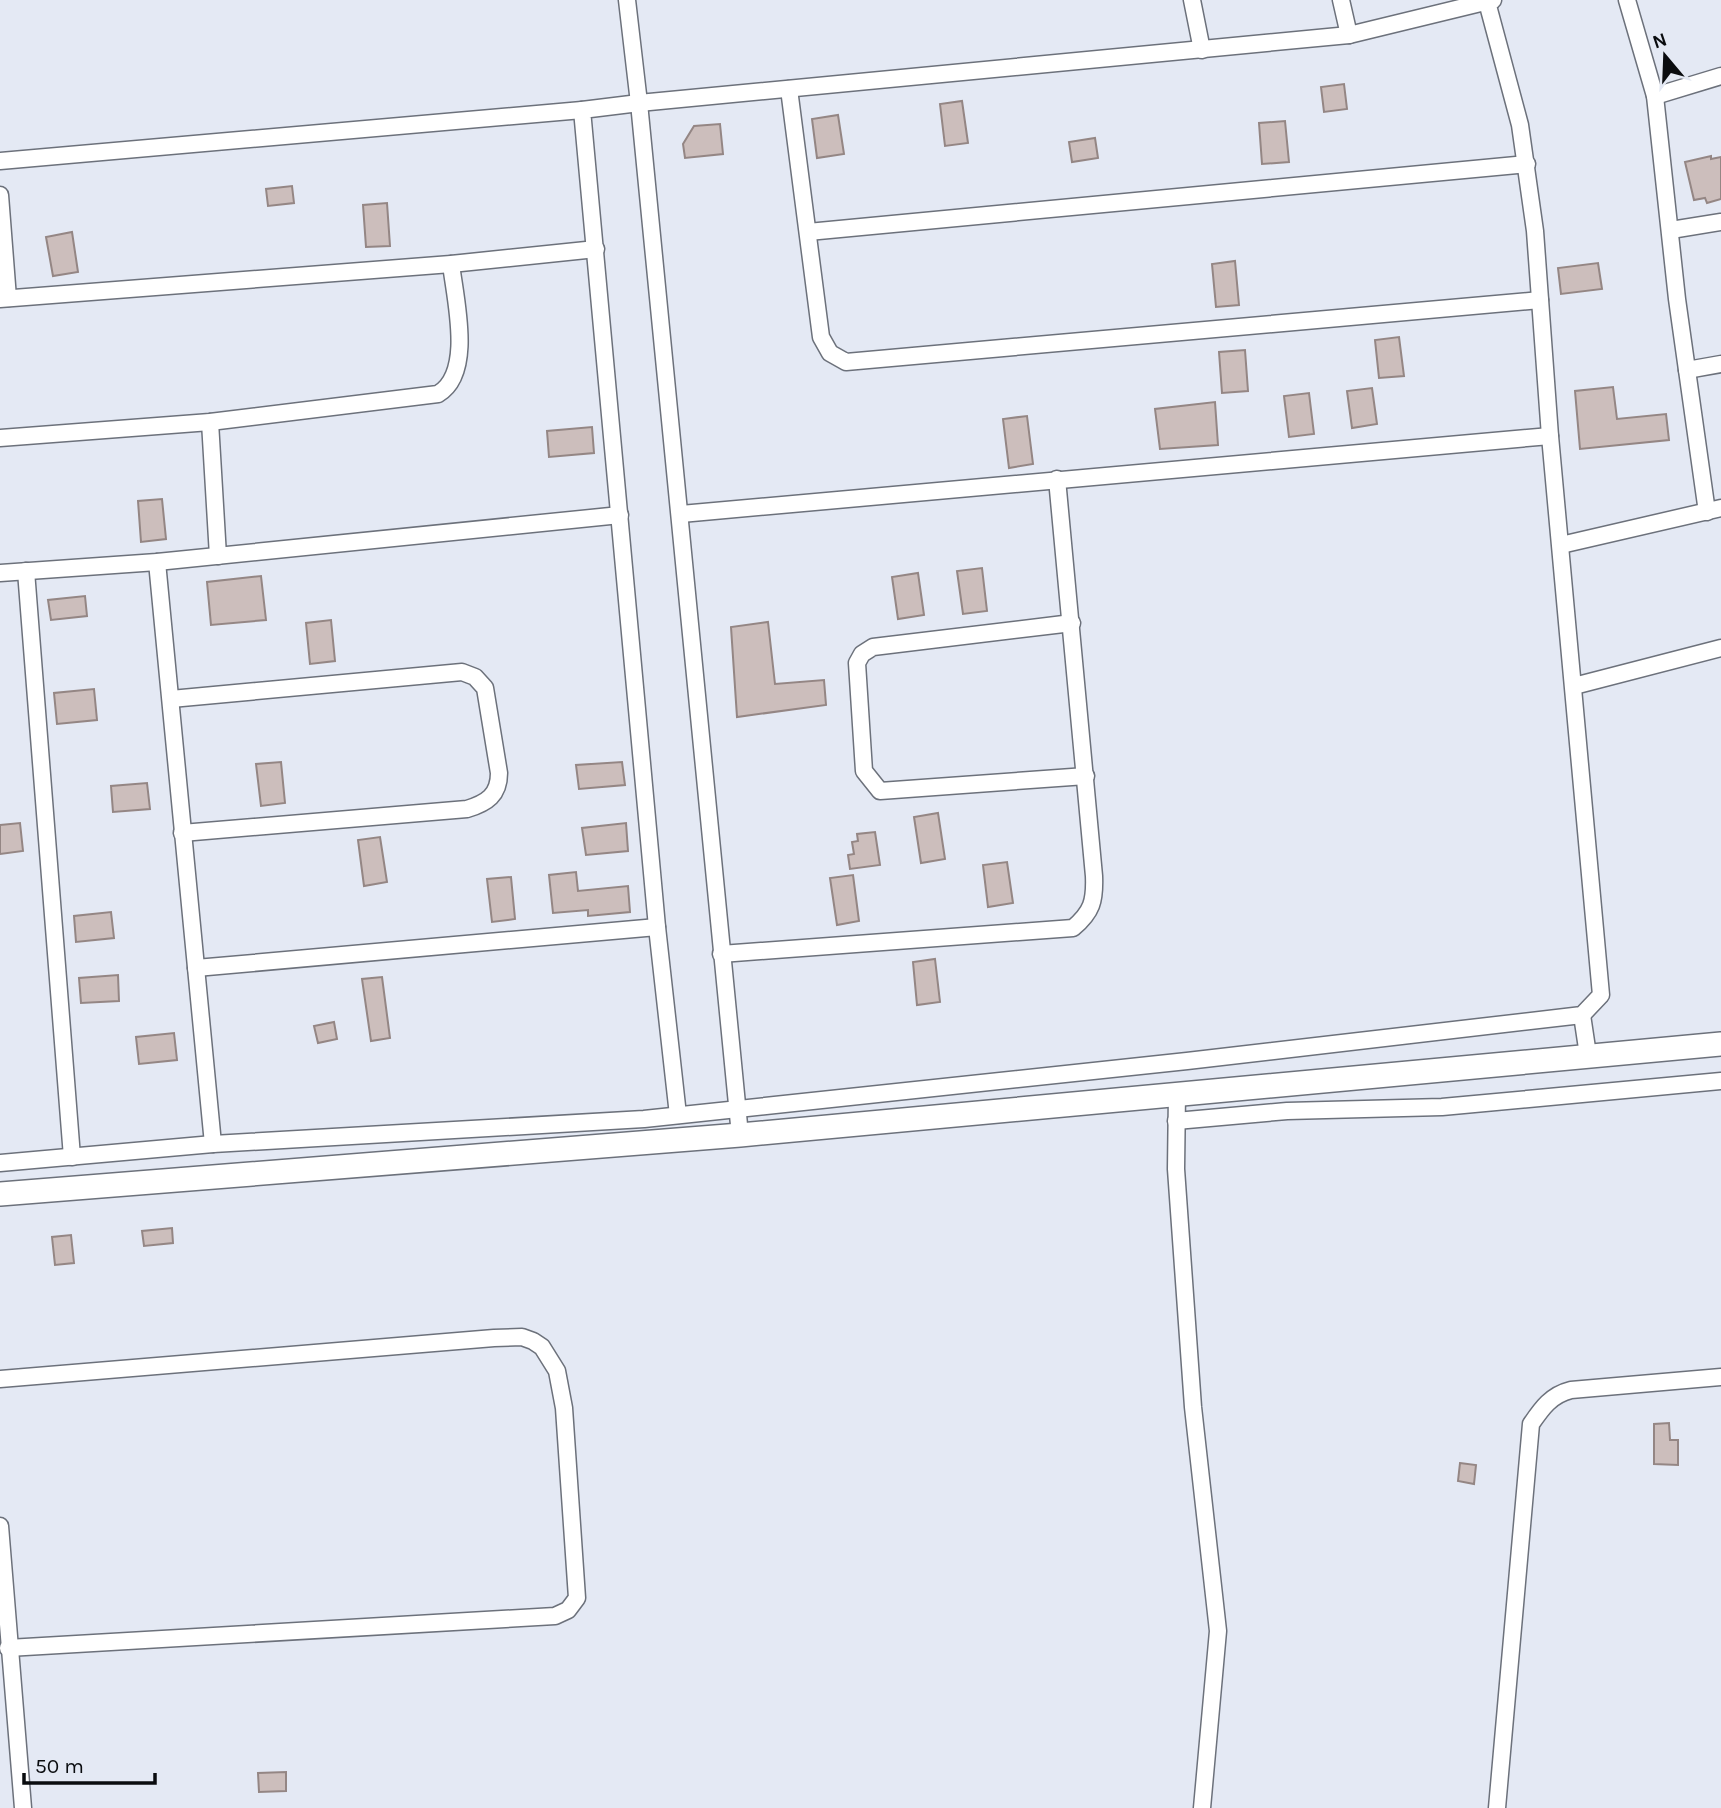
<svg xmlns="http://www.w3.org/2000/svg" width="1721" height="1808" font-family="Karla,sans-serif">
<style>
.building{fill:#ccbebc;stroke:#948684;stroke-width:2}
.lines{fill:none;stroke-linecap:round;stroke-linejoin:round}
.street-casing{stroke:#6c717b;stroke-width:19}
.secondary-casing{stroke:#6c717b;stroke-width:26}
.street{stroke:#fff;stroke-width:16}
.secondary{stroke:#fff;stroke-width:23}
</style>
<rect width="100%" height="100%" fill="#e4e9f4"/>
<g class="building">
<polygon points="1344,84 1347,109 1324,112 1321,87"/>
<polygon points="962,101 968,143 945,146 940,104"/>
<polygon points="838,115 844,154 817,158 812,119"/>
<polygon points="1285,121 1289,162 1262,164 1259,123"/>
<polygon points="720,124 723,154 685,158 683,144 694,126"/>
<polygon points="1095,138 1098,158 1072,162 1069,142"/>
<polygon points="1711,156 1711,159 1721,157 1721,199 1707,203 1705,198 1694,200 1685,162"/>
<polygon points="292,186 294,203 268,206 266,189"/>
<polygon points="387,203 390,246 366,247 363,205"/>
<polygon points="72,232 78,272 53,276 46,237"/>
<polygon points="1235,261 1239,305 1216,307 1212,264"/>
<polygon points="1598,263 1602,289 1561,294 1558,268"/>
<polygon points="1399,337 1404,376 1379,378 1375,340"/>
<polygon points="1245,350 1248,391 1222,393 1219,352"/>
<polygon points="1613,387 1617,419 1666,414 1669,440 1580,449 1575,391"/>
<polygon points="1372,388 1377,424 1352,428 1347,391"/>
<polygon points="1309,393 1314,434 1289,437 1284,396"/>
<polygon points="1215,402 1218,445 1160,449 1155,409"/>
<polygon points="1027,416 1033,464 1009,468 1003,419"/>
<polygon points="592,427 594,453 549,457 547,431"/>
<polygon points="162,499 166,539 141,542 138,501"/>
<polygon points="982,568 987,611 963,614 957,571"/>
<polygon points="918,573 924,615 898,619 892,577"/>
<polygon points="261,576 266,620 211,625 207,582"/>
<polygon points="85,596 87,616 51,620 48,600"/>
<polygon points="331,620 335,661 310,664 306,623"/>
<polygon points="768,622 775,684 824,680 826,705 737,717 731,627"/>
<polygon points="94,689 97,720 57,724 54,693"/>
<polygon points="281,762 285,803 261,806 256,764"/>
<polygon points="622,762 625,785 579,789 576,765"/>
<polygon points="147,783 150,809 113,812 111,786"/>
<polygon points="938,813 945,859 921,863 914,817"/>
<polygon points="20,823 23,851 0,854 0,825"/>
<polygon points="626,823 628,851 586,855 582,828"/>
<polygon points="875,832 880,865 850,869 848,855 854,854 852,842 858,841 857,834"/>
<polygon points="380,837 387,882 364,886 358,840"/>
<polygon points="1007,862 1013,903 988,907 983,865"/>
<polygon points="576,872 578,891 628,886 630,912 588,916 588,910 553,913 549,875"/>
<polygon points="853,875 859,921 837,925 830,878"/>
<polygon points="511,877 515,919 492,922 487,879"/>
<polygon points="111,912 114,938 76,942 74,916"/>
<polygon points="935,959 940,1002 917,1005 913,962"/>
<polygon points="118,975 119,1001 81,1003 79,978"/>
<polygon points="382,977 390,1038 371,1041 362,979"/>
<polygon points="334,1022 337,1039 318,1043 314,1026"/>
<polygon points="174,1033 177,1060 139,1064 136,1037"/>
<polygon points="172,1228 173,1243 144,1246 142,1231"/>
<polygon points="71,1235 74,1263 55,1265 52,1237"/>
<polygon points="1669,1423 1670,1440 1678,1440 1678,1465 1654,1464 1654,1424"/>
<polygon points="1460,1463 1476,1465 1474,1484 1458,1481"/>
<polygon points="286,1772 286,1791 259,1792 258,1773"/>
</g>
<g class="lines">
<g class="street-casing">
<g id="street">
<polyline points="627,0 639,103 1349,35 1493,0"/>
<polyline points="1192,0 1202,50"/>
<polyline points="1341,0 1349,35"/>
<polyline points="1627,0 1655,96 1677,299 1707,512"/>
<polyline points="789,89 821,337 830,353 846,362 1540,300"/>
<polyline points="1655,96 1721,76"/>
<polyline points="0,161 582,110"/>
<polyline points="0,195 8,298"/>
<polyline points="1671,230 1721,222"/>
<polyline points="808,232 1527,164"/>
<polyline points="0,299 451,264 596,249"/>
<polyline points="1687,370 1721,364"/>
<polyline points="210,422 218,556"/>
<path d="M0,438L210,422L438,394C474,373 455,299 451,264"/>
<polyline points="681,514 1550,436"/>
<polyline points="1561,545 1721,508"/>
<polyline points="157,562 213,1144"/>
<polyline points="26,571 72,1157"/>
<polyline points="0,573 157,562 620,515"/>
<polyline points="1072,623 873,647 862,654 857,663 864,771 880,791 1086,776"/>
<polyline points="1574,686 1721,648"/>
<path d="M171,699L462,672L475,677L485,688L499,773C499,795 487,803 467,809L182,833"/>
<path d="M721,954L1073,928C1092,912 1095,901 1094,876L1057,479"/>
<polyline points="196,968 657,927"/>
<polyline points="1582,1015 1588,1055"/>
<polyline points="1177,1093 1176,1169 1193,1407 1218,1631 1202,1808"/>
<polyline points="678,1115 657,927 582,110 639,103 740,1135"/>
<polyline points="1176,1121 1287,1111 1442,1107 1721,1081"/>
<polyline points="0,1163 213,1144 644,1119 1187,1061 1582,1015 1601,995 1550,436 1535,231 1520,125 1487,2"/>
<polyline points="0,1379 494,1338 522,1337 533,1341 542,1347 557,1371 564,1408 577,1598 568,1610 555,1616 8,1648"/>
<polyline points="0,1526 23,1808"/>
<path d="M1497,1808L1531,1424C1542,1408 1551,1395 1571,1390L1721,1377"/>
</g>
</g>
<g class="secondary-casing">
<polyline id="secondary" points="0,1194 740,1135 1721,1044"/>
</g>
<use href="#street" class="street"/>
<use href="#secondary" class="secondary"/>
</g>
<g transform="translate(1665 56) rotate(341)" stroke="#e4e9f4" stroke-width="5" paint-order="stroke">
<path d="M0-5L12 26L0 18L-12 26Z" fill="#0a0c0f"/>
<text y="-10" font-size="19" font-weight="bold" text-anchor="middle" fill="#0a0c0f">N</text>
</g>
<path d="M24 1773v10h131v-10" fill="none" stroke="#0a0c0f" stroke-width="3.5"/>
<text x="35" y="1773" font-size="21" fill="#0a0c0f" stroke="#e4e9f4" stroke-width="5" paint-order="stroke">50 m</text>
</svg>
